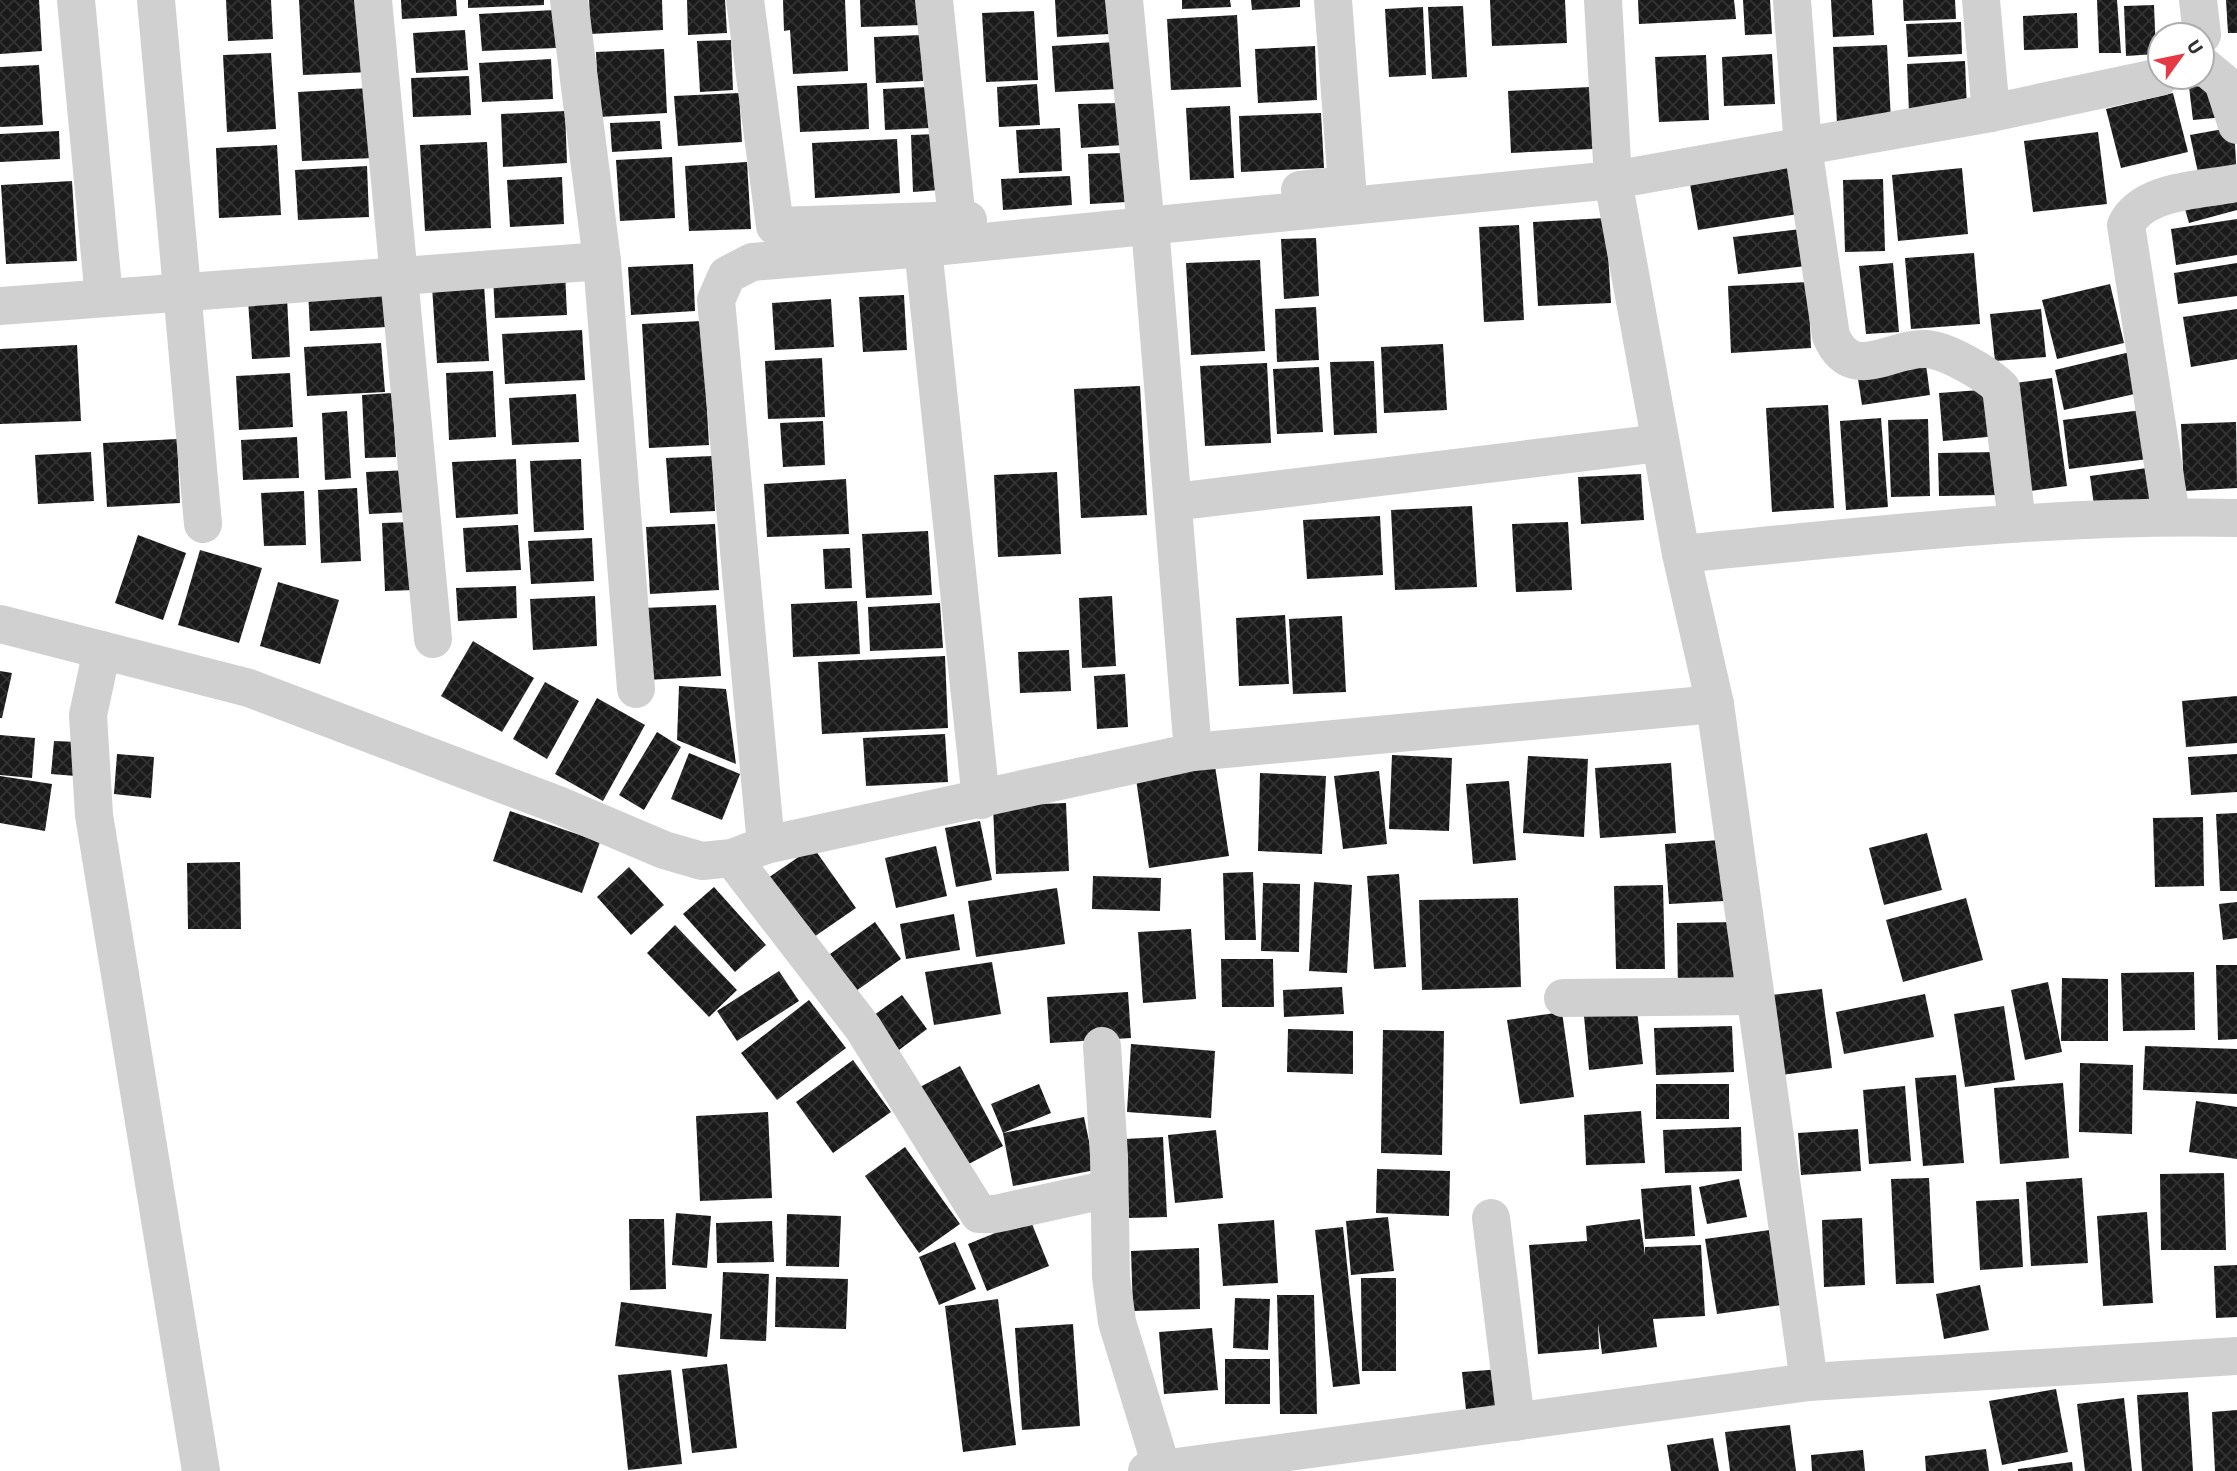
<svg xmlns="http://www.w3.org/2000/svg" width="2237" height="1471" font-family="Signika,sans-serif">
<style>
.building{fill:url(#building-cross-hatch)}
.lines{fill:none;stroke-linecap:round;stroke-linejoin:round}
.minor{stroke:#d0d0d0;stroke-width:38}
</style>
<defs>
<pattern id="building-cross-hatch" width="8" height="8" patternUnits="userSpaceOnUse" patternTransform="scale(1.75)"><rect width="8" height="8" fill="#1a1a1a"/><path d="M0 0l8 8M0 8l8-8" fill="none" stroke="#333"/></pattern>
</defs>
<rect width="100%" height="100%" fill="#fff"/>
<g class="building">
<polygon points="0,0 39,0 42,51 0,54"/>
<polygon points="226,0 271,0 273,39 228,41"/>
<polygon points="299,0 366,0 370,72 303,75"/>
<polygon points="401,0 456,0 457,16 402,19"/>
<polygon points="468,0 544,0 544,5 468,8"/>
<polygon points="589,0 662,0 663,30 591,34"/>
<polygon points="687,0 725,0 727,33 688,35"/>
<polygon points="783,0 845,0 848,71 793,74 790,30 784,31"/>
<polygon points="860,0 920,0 922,25 861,27"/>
<polygon points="1055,0 1108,0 1109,34 1057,37"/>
<polygon points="1182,0 1230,0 1231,7 1182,9"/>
<polygon points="1251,0 1300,0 1300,7 1252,10"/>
<polygon points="1490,0 1565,0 1567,43 1492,46"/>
<polygon points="1638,0 1734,0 1736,19 1639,24"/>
<polygon points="1743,0 1770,0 1772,34 1745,35"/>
<polygon points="1831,0 1872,0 1874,35 1833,37"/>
<polygon points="1903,0 1955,0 1956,19 1904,21"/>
<polygon points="2097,0 2117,0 2121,53 2099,53"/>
<polygon points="2226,0 2237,0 2237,33 2228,33"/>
<polygon points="2154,5 2156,54 2126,56 2124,6"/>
<polygon points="1463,6 1467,77 1432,79 1428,7"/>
<polygon points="1423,7 1426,75 1389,77 1385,9"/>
<polygon points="554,10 556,48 482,51 479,14"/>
<polygon points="1034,11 1038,80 986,82 982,13"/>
<polygon points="2077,13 2078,48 2024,50 2023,16"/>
<polygon points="1237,15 1241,87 1171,90 1167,19"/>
<polygon points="1961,22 1962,54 1908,57 1906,24"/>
<polygon points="465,30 468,70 416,73 413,33"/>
<polygon points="921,35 923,81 876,83 874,37"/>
<polygon points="731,40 733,90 700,92 697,41"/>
<polygon points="1115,42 1117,89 1055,92 1052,46"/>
<polygon points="1887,45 1891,121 1837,123 1833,47"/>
<polygon points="1315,46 1317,100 1258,103 1255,49"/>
<polygon points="664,49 667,113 599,117 596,52"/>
<polygon points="271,53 276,129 227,132 223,55"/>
<polygon points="1772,54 1775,104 1724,106 1722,57"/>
<polygon points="1706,55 1709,120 1659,122 1655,57"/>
<polygon points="551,59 553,99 482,102 479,63"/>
<polygon points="1965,61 1967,110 1909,113 1907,64"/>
<polygon points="39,65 43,125 0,127 0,67"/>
<polygon points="469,76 471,115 413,117 411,78"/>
<polygon points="867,83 869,129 800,132 797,86"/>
<polygon points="1037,84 1040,125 999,127 997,87"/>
<polygon points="2221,84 2225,117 2193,120 2189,87"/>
<polygon points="928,87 930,128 885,130 883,89"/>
<polygon points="1590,87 1593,149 1511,153 1508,91"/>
<polygon points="370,88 374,158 302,161 298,92"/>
<polygon points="739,93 742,142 678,146 674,96"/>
<polygon points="2173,93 2188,152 2121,168 2106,109"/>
<polygon points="1120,103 1123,145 1081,148 1078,104"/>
<polygon points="1230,106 1234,178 1190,180 1186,108"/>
<polygon points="565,111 567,163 503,167 501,114"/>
<polygon points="1321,113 1324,168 1241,172 1239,116"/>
<polygon points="660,121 662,149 612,152 610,123"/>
<polygon points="2234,127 2237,179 2201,187 2190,135"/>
<polygon points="1060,128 1062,171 1019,173 1016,130"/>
<polygon points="59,131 60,159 0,162 0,134"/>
<polygon points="2098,132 2107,204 2033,212 2024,141"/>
<polygon points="937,134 940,190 913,192 911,135"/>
<polygon points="897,139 900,193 815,198 812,143"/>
<polygon points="487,142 491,228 425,231 420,145"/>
<polygon points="277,145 281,215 219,218 216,148"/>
<polygon points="1123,153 1126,202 1090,204 1088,154"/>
<polygon points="672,157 675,218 620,221 616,160"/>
<polygon points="1795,161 1804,213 1698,230 1689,178"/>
<polygon points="747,162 751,229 689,231 685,166"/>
<polygon points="367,166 369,217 298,220 295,170"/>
<polygon points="1962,168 1968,234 1898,241 1892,175"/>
<polygon points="1070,176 1072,205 1003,210 1001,179"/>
<polygon points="562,177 564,224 510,227 507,180"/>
<polygon points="1883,179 1885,251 1845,252 1843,180"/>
<polygon points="72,181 77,261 6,264 1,185"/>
<polygon points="2237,187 2237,210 2189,223 2183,202"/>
<polygon points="1606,218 1611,303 1538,306 1533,222"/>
<polygon points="2237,219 2237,255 2176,265 2171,229"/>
<polygon points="1519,225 1524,320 1484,322 1479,227"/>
<polygon points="1801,229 1806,266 1738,274 1733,237"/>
<polygon points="1316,238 1319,296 1284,299 1281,239"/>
<polygon points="1974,253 1980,324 1911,329 1905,258"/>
<polygon points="1260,260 1265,351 1191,355 1186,263"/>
<polygon points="1893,263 1899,332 1866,334 1859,266"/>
<polygon points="2237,263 2237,296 2178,304 2174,273"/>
<polygon points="693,264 695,311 631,315 628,267"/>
<polygon points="565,271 567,315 495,318 493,275"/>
<polygon points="1808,282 1811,348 1731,353 1728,286"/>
<polygon points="484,284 489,361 437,363 432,286"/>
<polygon points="2110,284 2124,343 2057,359 2042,300"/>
<polygon points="385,285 387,327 310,331 308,289"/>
<polygon points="904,295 907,350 863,352 859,297"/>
<polygon points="287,298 290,357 252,359 248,300"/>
<polygon points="831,299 834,347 775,350 772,303"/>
<polygon points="1316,307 1319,360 1277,362 1275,309"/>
<polygon points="2041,309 2046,357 1995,361 1990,314"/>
<polygon points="2237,309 2237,359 2191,367 2183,317"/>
<polygon points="702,321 709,445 649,448 642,324"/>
<polygon points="582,330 585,380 505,384 502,334"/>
<polygon points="381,343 385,392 307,396 304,347"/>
<polygon points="1443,344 1447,410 1384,413 1381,347"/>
<polygon points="77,345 81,421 0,424 0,349"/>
<polygon points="2130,352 2139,393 2064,410 2055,370"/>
<polygon points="822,358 825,417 768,419 765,361"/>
<polygon points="1374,361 1377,433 1334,435 1330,362"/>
<polygon points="1267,363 1271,443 1205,446 1200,366"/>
<polygon points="1926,364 1930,395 1862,405 1857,373"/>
<polygon points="1319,367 1323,432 1277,434 1273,369"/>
<polygon points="493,371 496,437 449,440 446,373"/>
<polygon points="290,373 293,427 239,430 236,376"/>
<polygon points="2052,378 2067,486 2022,492 2007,384"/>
<polygon points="1140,386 1147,515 1081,518 1074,389"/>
<polygon points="1994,389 1998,436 1943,441 1939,393"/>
<polygon points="392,393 396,457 365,458 362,395"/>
<polygon points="576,394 579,442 512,445 509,398"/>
<polygon points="1828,405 1834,508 1772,512 1766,408"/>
<polygon points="2142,410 2148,459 2069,469 2063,420"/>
<polygon points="347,411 351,478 325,480 322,413"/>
<polygon points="1881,418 1888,507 1846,510 1840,421"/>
<polygon points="1928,419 1930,496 1891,497 1888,420"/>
<polygon points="823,421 825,465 783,467 780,423"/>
<polygon points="2236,422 2237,488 2184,491 2181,424"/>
<polygon points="297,437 299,478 243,480 241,440"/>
<polygon points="177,439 180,503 107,507 103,443"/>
<polygon points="91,452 94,501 38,504 35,455"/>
<polygon points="1999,452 2000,495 1939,496 1938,453"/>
<polygon points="712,456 715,511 670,513 666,458"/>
<polygon points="516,459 518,514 456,518 452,462"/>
<polygon points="581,459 584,530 534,532 530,461"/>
<polygon points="2147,468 2152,505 2095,513 2090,476"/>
<polygon points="409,470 411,512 369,514 366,472"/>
<polygon points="1057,472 1061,554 998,557 994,475"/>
<polygon points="1641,474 1644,520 1581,524 1578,477"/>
<polygon points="846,479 849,534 767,537 764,484"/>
<polygon points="357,488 361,561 321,563 318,490"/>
<polygon points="304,491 306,545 264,546 261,493"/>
<polygon points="1472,506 1477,587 1395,590 1391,510"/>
<polygon points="1380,516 1383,575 1307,579 1303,520"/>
<polygon points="411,522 415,590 385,591 382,523"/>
<polygon points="1568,522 1572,590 1516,592 1512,524"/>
<polygon points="715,524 719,590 650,594 646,527"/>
<polygon points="518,525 521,570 466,572 463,528"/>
<polygon points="928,531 932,595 866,598 862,534"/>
<polygon points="138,535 186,553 163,620 115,603"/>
<polygon points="592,538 594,581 531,584 528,541"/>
<polygon points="850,548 852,588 825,589 823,549"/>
<polygon points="200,550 262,568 239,643 178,625"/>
<polygon points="278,582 339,600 320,664 260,646"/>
<polygon points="516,586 517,618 458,621 456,588"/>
<polygon points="595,596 597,646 533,650 530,599"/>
<polygon points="1112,596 1116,666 1082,668 1079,598"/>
<polygon points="857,601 860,654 793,657 791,604"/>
<polygon points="940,603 943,648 870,651 868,607"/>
<polygon points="716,605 721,676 646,680 642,608"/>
<polygon points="1285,615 1289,684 1239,686 1236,618"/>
<polygon points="1342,616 1346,692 1293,694 1289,619"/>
<polygon points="473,641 534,678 502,732 441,696"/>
<polygon points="1069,650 1071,691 1020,693 1018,652"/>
<polygon points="945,656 948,728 822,734 818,662"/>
<polygon points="0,671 12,673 2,718 0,718"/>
<polygon points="1125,674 1128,727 1097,729 1094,676"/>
<polygon points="545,682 579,701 547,759 513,739"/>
<polygon points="679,686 726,689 736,764 677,740"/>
<polygon points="2237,696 2237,743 2186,747 2182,701"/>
<polygon points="597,698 645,725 603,801 555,774"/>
<polygon points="657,732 681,747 644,810 619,795"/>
<polygon points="945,734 948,782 866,786 863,738"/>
<polygon points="0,735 35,738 32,778 0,775"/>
<polygon points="54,741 78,742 76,776 51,774"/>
<polygon points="689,753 740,774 722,820 671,799"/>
<polygon points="117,754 154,757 151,798 114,794"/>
<polygon points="2237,754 2237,792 2191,795 2188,757"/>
<polygon points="1392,755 1452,758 1449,831 1389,829"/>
<polygon points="1528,756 1588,759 1584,837 1523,833"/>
<polygon points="1671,763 1676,833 1600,838 1595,768"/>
<polygon points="1215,766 1229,856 1149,868 1136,779"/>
<polygon points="1379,771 1387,844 1343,849 1334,776"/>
<polygon points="1260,773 1326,776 1322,854 1258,851"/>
<polygon points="0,776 52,784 45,831 0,823"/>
<polygon points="1509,781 1516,860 1473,864 1466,784"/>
<polygon points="1066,803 1069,871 996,874 993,806"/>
<polygon points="510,811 600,842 582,893 493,861"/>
<polygon points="2237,813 2237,891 2220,891 2216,814"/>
<polygon points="2203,817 2204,886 2155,887 2153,818"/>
<polygon points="980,821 992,880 956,887 945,828"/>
<polygon points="1927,833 1942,890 1884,905 1869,848"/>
<polygon points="1720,840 1724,901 1669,904 1665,844"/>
<polygon points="936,846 947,896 896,908 885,858"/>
<polygon points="813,847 856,908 808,941 765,880"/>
<polygon points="240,862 241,929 188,929 187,863"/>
<polygon points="629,867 664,905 631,935 597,897"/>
<polygon points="1253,872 1256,940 1225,940 1223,873"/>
<polygon points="1399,874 1406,967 1374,969 1367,876"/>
<polygon points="1093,876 1161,878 1160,911 1092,909"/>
<polygon points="1314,882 1352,885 1347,973 1309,971"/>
<polygon points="1263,883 1300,884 1299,952 1261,951"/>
<polygon points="1663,885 1665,969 1616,969 1614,886"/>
<polygon points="714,887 766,945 735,972 683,914"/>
<polygon points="1057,888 1065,944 976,957 968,901"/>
<polygon points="1518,898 1521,987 1422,990 1419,900"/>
<polygon points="1966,898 1983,960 1903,982 1886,920"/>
<polygon points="2237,902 2237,938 2223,940 2219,904"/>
<polygon points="954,914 960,950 906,959 900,924"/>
<polygon points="875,922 901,959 856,991 830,954"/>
<polygon points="1734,922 1735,991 1678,992 1677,923"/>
<polygon points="675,925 737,990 709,1017 647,953"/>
<polygon points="1191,929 1196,999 1143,1003 1138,932"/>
<polygon points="1221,959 1273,959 1274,1007 1222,1007"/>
<polygon points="992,962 1001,1014 934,1025 925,972"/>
<polygon points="2216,965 2237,965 2237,1039 2218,1040"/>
<polygon points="779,971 799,1001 737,1041 717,1011"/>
<polygon points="2194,972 2195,1030 2123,1031 2121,973"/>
<polygon points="2062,978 2108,979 2108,1041 2061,1041"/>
<polygon points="2048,982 2062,1052 2025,1060 2011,990"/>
<polygon points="1342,987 1344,1014 1284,1017 1283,990"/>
<polygon points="1822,989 1832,1068 1774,1076 1762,996"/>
<polygon points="1128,992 1131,1038 1050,1043 1047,997"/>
<polygon points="1925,994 1934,1037 1844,1054 1836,1012"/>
<polygon points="902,995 927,1029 899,1050 874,1015"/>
<polygon points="809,1000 846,1048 777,1100 741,1053"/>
<polygon points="2004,1006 2015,1080 1965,1087 1954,1014"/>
<polygon points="1637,1010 1643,1064 1589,1070 1584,1016"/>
<polygon points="1562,1012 1574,1097 1520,1104 1507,1020"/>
<polygon points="1732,1026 1734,1072 1656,1075 1654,1028"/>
<polygon points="1288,1029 1353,1031 1353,1074 1287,1072"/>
<polygon points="1383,1030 1444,1031 1442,1155 1381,1153"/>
<polygon points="1131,1044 1215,1051 1211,1118 1127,1112"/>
<polygon points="2145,1046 2237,1049 2237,1094 2143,1090"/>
<polygon points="853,1060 891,1112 833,1153 796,1102"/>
<polygon points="2080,1063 2133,1065 2132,1134 2079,1132"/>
<polygon points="960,1066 1003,1146 963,1167 920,1087"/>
<polygon points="1956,1075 1964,1163 1923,1166 1915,1078"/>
<polygon points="2063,1083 2069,1158 2000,1164 1994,1088"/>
<polygon points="1039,1084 1051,1113 1003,1133 991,1104"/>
<rect x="1656" y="1084" width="73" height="35"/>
<polygon points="1905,1086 1911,1161 1869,1164 1863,1090"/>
<polygon points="2196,1101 2237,1107 2237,1159 2189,1152"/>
<polygon points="1641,1111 1645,1163 1586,1165 1584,1115"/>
<polygon points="768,1112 772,1198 700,1201 696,1116"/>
<polygon points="1084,1117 1095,1170 1013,1186 1003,1133"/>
<polygon points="1741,1127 1742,1171 1665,1173 1663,1130"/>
<polygon points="1858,1129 1861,1171 1801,1175 1798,1133"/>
<polygon points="1216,1130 1223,1198 1175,1203 1168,1135"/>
<polygon points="1163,1137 1167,1217 1129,1218 1125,1139"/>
<polygon points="905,1147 960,1224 919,1253 865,1176"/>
<polygon points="1377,1169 1450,1171 1449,1216 1376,1213"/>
<polygon points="2224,1173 2226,1250 2161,1250 2160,1174"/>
<polygon points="1929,1178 1934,1283 1896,1284 1891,1179"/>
<polygon points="2082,1178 2088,1263 2031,1266 2026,1182"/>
<polygon points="1739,1179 1747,1217 1707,1224 1699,1187"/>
<polygon points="1691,1185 1695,1236 1645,1239 1641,1189"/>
<polygon points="2019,1199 2023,1267 1980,1270 1976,1201"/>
<polygon points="2147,1212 2153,1303 2103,1306 2097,1216"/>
<polygon points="676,1213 711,1216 707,1268 672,1265"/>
<polygon points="787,1214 841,1216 839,1267 786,1266"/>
<polygon points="1388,1217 1394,1271 1351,1275 1346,1221"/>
<polygon points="1862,1218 1865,1285 1824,1287 1822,1220"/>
<polygon points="629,1219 664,1219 666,1289 630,1290"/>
<polygon points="1030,1219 1049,1266 987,1291 968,1244"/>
<polygon points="1640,1219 1645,1255 1645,1247 1701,1245 1705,1316 1653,1319 1657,1347 1602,1354 1598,1323 1599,1349 1538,1354 1529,1245 1587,1241 1586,1226"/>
<polygon points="1274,1220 1278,1283 1223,1286 1218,1224"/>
<polygon points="772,1221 774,1262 717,1263 716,1223"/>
<polygon points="1343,1227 1360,1384 1333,1387 1315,1230"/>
<polygon points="1777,1229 1788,1304 1717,1314 1705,1239"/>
<polygon points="955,1242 976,1289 939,1305 919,1257"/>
<polygon points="1199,1248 1200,1309 1133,1311 1131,1251"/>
<polygon points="2237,1265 2237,1317 2216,1318 2214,1266"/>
<polygon points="723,1272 769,1274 766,1341 720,1339"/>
<polygon points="776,1277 848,1279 846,1329 775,1327"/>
<polygon points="1361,1278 1396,1278 1396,1371 1362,1371"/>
<polygon points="1980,1285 1989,1330 1944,1339 1936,1294"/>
<polygon points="1277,1295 1314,1295 1317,1414 1280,1414"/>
<polygon points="1235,1298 1270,1299 1268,1350 1233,1348"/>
<polygon points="998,1299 1016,1445 963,1452 945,1306"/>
<polygon points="621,1302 712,1314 707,1357 615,1346"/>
<polygon points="1073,1324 1080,1426 1022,1430 1015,1328"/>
<polygon points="1212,1328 1218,1390 1164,1394 1159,1332"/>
<rect x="1225" y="1359" width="45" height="45"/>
<polygon points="727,1364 737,1448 692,1453 682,1369"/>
<polygon points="1502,1369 1505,1407 1466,1410 1462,1372"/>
<polygon points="671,1370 682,1464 628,1470 618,1375"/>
<polygon points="2056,1389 2068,1452 2002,1465 1989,1401"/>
<polygon points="2188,1392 2193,1471 2142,1471 2137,1395"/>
<polygon points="2124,1398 2132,1471 2085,1471 2077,1404"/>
<polygon points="2237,1410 2237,1471 2215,1471 2212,1412"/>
<polygon points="1790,1425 1796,1471 1730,1471 1725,1432"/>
<polygon points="1713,1438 1719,1471 1671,1471 1667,1445"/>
<polygon points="1986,1449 1989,1471 1926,1471 1925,1456"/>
<polygon points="1863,1450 1865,1471 1812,1471 1811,1455"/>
<polygon points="2072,1462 2073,1471 2018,1471 2018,1469"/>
</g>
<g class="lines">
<g class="minor">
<polyline points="76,0 104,298"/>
<polyline points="156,0 203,524"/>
<polyline points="373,0 433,639"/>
<polyline points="569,0 602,261 636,689"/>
<polyline points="745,0 775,226 968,220"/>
<polyline points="934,0 957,220"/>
<polyline points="1124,0 1144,207"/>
<path d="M1792,0L1803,147L1831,336C1852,385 1891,347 1926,349C1946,350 1986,373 2001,388L2017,523"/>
<polyline points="1981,0 1991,113"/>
<polyline points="2198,0 2202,35"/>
<polyline points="2202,68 2205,67 2223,82 2237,125"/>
<polyline points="1300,190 1347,185 1333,0"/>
<polyline points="923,248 981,800"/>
<polyline points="0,306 602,261"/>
<polyline points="1174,502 1660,443"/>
<path d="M2171,516L2126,225C2143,189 2203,190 2237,183"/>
<path d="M1681,554C1866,536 2051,514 2237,518"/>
<polyline points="0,624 249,688 558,805 664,850 702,861 732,858 766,845 1193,752 1150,226"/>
<polyline points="102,650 88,715 94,815 201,1471"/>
<polyline points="1715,704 1809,1382"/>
<polyline points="1193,752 1715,704 1681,554 1613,180 1991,113 2160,77"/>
<polyline points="766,845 716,300 727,275 752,262 923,248 1613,180 1603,0"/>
<polyline points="732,858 863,1028 979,1214 995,1214 1109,1189"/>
<polyline points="1563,998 1754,996"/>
<polyline points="1102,1046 1109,1156 1111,1277 1117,1322 1162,1469"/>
<polyline points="1491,1218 1516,1422"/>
<polyline points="1147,1471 1809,1382 2237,1356"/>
</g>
</g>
<g transform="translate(2181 56) rotate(57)"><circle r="33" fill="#ffffff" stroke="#adadad" stroke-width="2"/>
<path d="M0-5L12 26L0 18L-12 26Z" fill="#e63946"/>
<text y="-10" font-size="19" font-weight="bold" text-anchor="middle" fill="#333333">U</text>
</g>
</svg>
